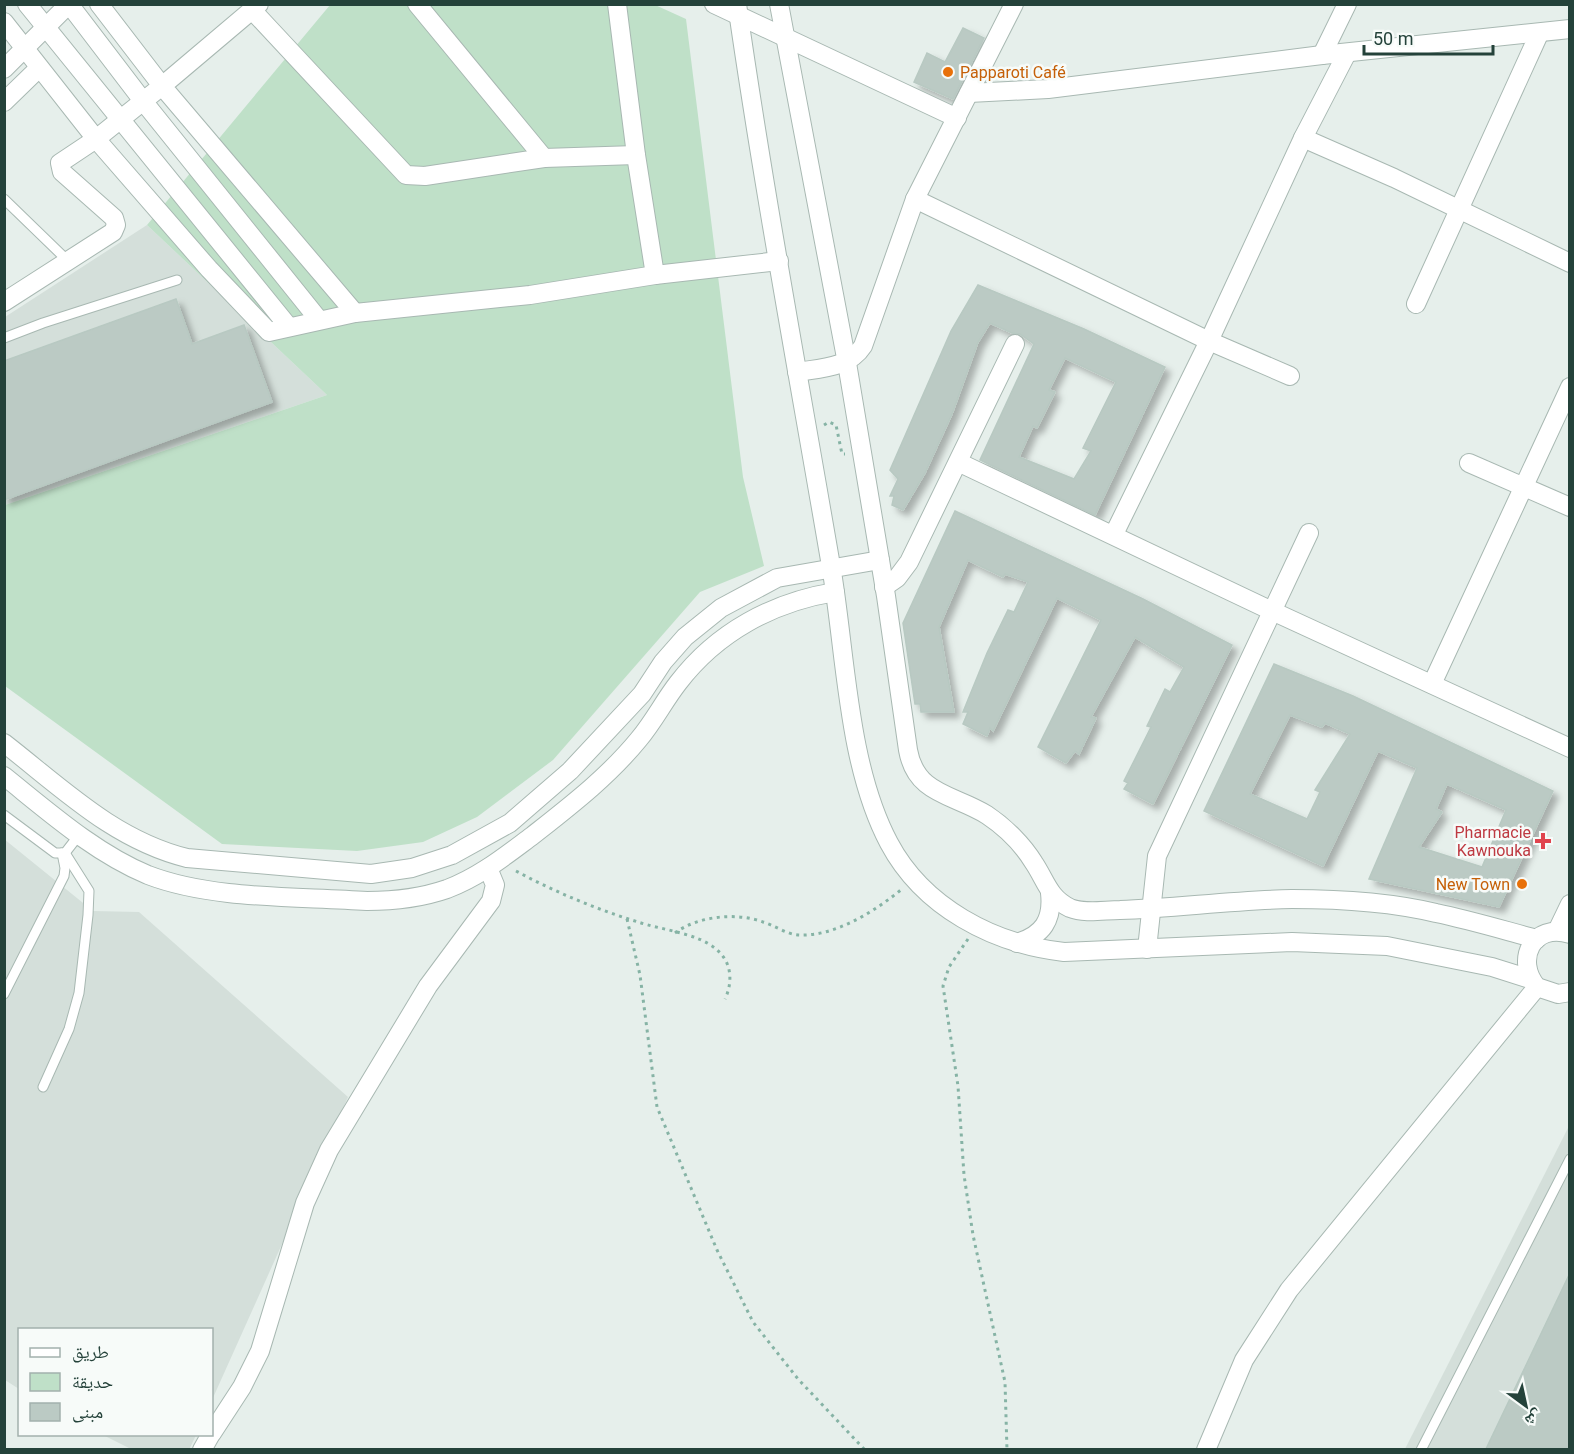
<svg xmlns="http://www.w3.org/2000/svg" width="1574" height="1454" font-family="Roboto,'Noto Naskh Arabic',sans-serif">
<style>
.built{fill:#d4dfda}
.green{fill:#bfe0c8}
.building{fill:#bbcac4;stroke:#b8c9c2;stroke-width:1.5;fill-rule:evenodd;filter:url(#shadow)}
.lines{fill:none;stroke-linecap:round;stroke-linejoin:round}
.service-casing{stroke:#a8b8b2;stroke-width:11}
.minor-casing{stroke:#a8b8b2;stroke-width:20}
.tertiary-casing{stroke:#a8b8b2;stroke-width:20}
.path{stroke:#86b3a5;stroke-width:3;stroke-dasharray:3 4.5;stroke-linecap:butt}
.service{stroke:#fff;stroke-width:9}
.minor{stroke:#fff;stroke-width:18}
.tertiary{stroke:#fff;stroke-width:18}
.food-dot{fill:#e8710a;stroke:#f7fbf9;stroke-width:2}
.health-dot{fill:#e0444e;stroke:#f7fbf9;stroke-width:2}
.labels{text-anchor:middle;stroke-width:5;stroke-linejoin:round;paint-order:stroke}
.food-label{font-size:16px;fill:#c56008;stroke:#f7fbf9;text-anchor:start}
.health-label{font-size:16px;fill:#be3a42;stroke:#f7fbf9;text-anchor:end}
</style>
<defs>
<filter id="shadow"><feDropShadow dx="5.5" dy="5.5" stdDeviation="3" flood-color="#0004"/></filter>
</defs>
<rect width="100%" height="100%" fill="#e6efeb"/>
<g class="built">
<polygon points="147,225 327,395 5,505 5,317"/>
<polygon points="4,839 93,911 139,912 348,1097 212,1400 212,1330 20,1330 19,1389 5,1380"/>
<polygon points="1569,1126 1569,1449 1405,1449"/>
<polygon points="103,1435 196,1435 189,1450 131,1449"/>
</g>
<polygon class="green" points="653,4 686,19 743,477 764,566 700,592 553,760 477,817 423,842 357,851 222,844 5,686 5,505 327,395 147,225 330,5"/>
<g class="building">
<polygon points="963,28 984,38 953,99 914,82 927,53 945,62"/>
<path d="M978,285L1084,329L1165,367L1095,515L980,460L1034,344L1020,334L1012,333L990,323L978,342L952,414L925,473L903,510L892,505L894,496H890L898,479L890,470L951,331ZM1065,358L1116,382L1083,448L1091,451L1074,479L1019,457L1033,426L1037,428L1055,392L1049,390Z"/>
<polygon points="176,299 192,344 244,325 272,402 4,500 4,361"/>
<polygon points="955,511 1143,599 1232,645 1153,804 1124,789 1128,783 1124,781 1151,727 1147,726 1165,689 1170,692 1184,667 1135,637 1091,717 1096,718 1079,754 1075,751 1066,763 1038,747 1101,620 1057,598 993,731 990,728 987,736 963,724 968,712 963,712 987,653 1008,610 1014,612 1028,582 1005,574 1003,577 968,560 939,627 954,712 921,712 920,704 915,704 903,623"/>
<path d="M1274,664L1353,696L1553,791L1499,907L1369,879L1417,768L1378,751L1323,866L1204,811ZM1290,715L1322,727L1325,723L1350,734L1315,790L1320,792L1307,819L1250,794ZM1447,784L1506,810L1482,867L1419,847L1442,812L1436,809Z"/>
<polygon points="1569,1275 1569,1449 1486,1449"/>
</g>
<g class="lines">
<g class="service-casing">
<g id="service">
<polyline points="4,199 68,261"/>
<polyline points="4,338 43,323 177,280"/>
<polyline points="4,815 55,853 65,853 79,835"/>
<polyline points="4,994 64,876 65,868 62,853"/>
<polyline points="43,1087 69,1029 79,993 88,915 89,891 65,853"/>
<polyline points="1421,1450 1570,1159"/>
</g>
</g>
<g class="minor-casing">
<g id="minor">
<polyline points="27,4 288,326"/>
<polyline points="69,4 143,101 319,320"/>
<polyline points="259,4 162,86 355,313"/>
<polyline points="417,4 544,158"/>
<polyline points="617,4 636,155 655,275"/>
<polyline points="714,4 957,118"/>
<polyline points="252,10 406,175 425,176 544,158 636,155"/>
<polyline points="4,22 96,139 209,269 269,332 355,313 530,295 655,275 779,261"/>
<polyline points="1322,55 1347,4"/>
<polyline points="4,69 69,4"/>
<polyline points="969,93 1048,89 1322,55 1570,29"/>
<polyline points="4,102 39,68"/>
<polyline points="1303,138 1394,178 1570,263"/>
<polyline points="915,199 1209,341 1290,376"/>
<polyline points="4,302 113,232 116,225 114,218 62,172 60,163 96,139 162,86 99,4"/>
<polyline points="1416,304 1539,34"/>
<path d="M797,372C821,368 849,368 863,346L915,199L1014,4"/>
<polyline points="958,462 1272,611 1570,748"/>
<polyline points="1469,463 1570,507"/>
<polyline points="1114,534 1209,341 1303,138 1347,53"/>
<polyline points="884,587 897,578 909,562 1015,344"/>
<polyline points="1432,684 1570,387"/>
<path d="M4,743C62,788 114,840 187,858L371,874L412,868L452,855L510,823L570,771L642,694L663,662L685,637L721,608L777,578L880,560"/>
<path d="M4,776C49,812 95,853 148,875C213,900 298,896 367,901C394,901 421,898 447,889C479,877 505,856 532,836C570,806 608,777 639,739C654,721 664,701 678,683C717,632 773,602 835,592"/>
<polyline points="1557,931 1570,904"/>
<polyline points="1147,949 1157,856 1309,533"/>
<polyline points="212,1433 242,1387 260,1351 305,1203 329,1150 428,986 491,901 495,885 488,868"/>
<polyline points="202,1450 211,1434"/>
</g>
</g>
<g class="tertiary-casing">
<g id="tertiary">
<path d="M737,4C764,192 799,379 831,566C846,653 847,764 889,843C923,907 993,944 1064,952L1292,942L1387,946L1492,967L1530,979"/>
<path d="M779,4L847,363L886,596L908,750C916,795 953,794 987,815C1005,827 1023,845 1034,863C1046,881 1049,898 1070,908C1085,914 1104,910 1120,910C1177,908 1234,900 1292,899C1338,899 1390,902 1436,913C1470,920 1503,930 1537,939"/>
<path d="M1570,934C1533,922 1514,960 1537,987L1558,994L1570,992"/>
<path d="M1017,943C1043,935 1053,920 1050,893"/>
<polyline points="1206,1450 1244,1360 1289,1290 1537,987"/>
</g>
</g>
<g class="path">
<polyline points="824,425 829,422 836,425 842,454 845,454"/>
<path d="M516,871C555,892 596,909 638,922C662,930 697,933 716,949C732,962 733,982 725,999"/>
<polyline points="627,919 640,975 657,1107 717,1250 753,1322 798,1379 865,1450"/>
<path d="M675,933C698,916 736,912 763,922C774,925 786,934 798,935C834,937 874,912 902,889"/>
<polyline points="968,939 949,967 943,986 958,1086 964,1175 973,1235 1005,1382 1007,1450"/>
</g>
<use href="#service" class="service"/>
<use href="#minor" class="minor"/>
<use href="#tertiary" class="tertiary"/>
</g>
<g class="food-dot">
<circle cx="948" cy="72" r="6"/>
<circle cx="1522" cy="884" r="6"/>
</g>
<path class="health-dot" d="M1540 832h6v6h6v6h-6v6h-6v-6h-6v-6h6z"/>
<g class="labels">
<g class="food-label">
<text x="960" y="78">Papparoti Café</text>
<text x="1510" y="890" text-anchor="end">New Town</text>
</g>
<g class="health-label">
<text x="1531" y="838">Pharmacie<tspan x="1531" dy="18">Kawnouka</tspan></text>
</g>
</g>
<rect width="1574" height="1454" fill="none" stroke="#24423a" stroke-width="12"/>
<rect x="18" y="1328" width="195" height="108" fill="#f7fbf9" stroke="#a3b1ad" stroke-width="1.5"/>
<rect x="30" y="1348" width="30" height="9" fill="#ffffff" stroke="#a3b1ad" stroke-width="1.5"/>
<text x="72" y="1358" font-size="18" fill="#24423a">طريق</text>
<rect x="30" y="1373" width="30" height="18" fill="#bfe0c8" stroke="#a3b1ad" stroke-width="1.5"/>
<text x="72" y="1388" font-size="18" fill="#24423a">حديقة</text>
<rect x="30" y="1403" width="30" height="18" fill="#bbcac4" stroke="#a3b1ad" stroke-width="1.5"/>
<text x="72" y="1418" font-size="18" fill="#24423a">مبنى</text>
<g transform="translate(1526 1406) rotate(147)" stroke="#f7fbf9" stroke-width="4.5" paint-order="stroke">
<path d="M0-4.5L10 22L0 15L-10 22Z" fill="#24423a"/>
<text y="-9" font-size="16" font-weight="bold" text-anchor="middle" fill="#24423a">ش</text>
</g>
<path d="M1364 45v9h129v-9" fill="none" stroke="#24423a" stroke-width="3"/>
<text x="1373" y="45" font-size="18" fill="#24423a" stroke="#f7fbf9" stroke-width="4.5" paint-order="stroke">50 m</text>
</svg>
